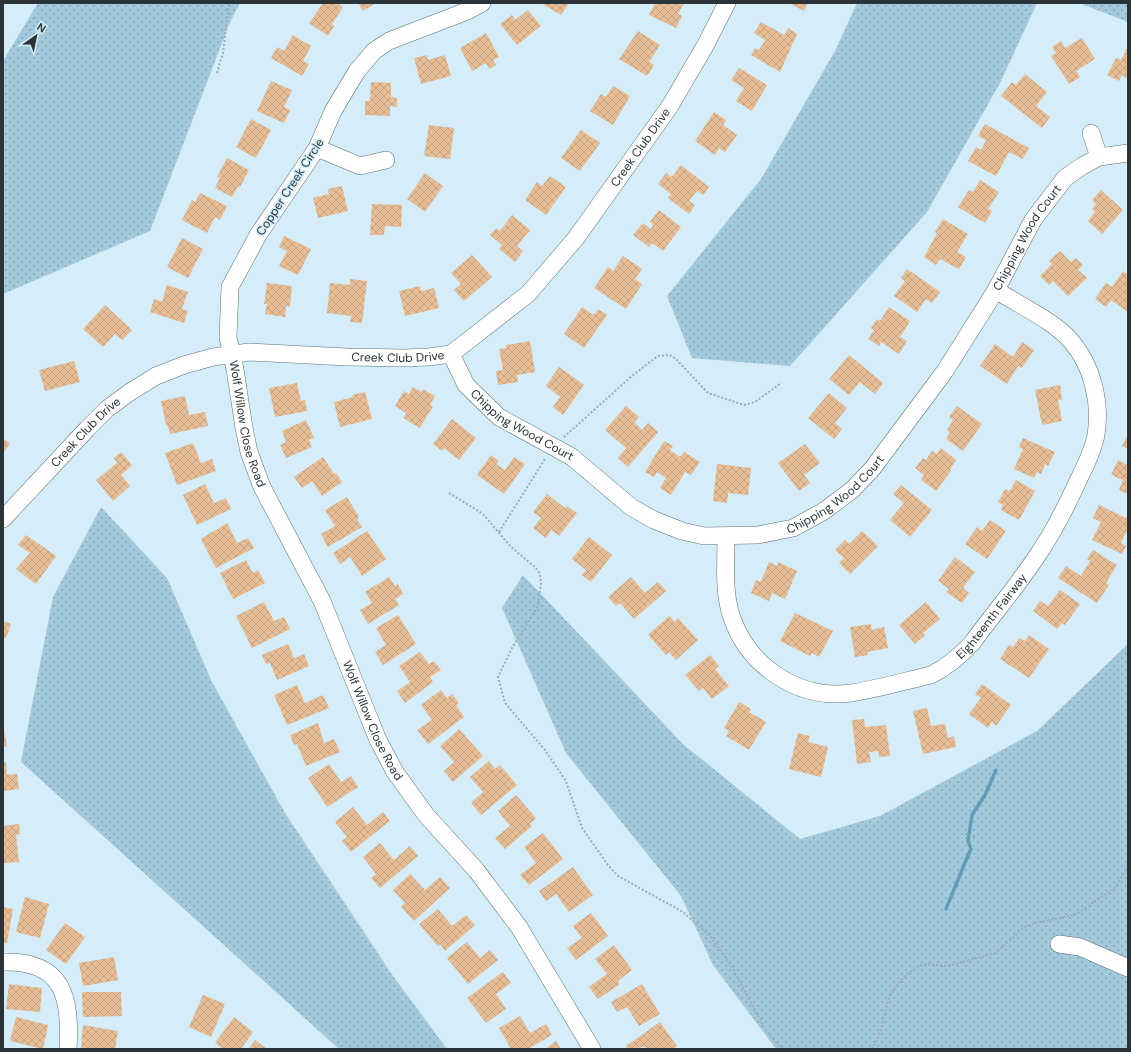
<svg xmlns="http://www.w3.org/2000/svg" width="1131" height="1052" font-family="'DM Sans',sans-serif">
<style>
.grass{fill:url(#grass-dots)}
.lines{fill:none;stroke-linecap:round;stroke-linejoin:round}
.stream{stroke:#629cb5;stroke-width:3.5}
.building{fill:url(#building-cross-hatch)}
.minor-casing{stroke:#5a707a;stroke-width:18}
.path{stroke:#9aadb6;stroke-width:2;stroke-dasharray:2 2;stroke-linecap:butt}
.minor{stroke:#fff;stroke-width:17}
.labels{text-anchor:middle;stroke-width:3.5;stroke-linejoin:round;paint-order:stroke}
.street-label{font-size:12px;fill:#293338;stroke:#d4edf8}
</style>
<defs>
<pattern id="grass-dots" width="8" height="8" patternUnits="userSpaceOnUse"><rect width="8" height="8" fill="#a2cadc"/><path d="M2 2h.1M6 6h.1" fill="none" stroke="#84a5b3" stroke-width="1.8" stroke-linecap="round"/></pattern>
<pattern id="building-cross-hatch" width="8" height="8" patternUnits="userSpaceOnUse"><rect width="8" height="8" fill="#e7bd95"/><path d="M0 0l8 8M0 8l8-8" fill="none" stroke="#c6a381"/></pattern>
</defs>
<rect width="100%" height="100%" fill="#d4edf8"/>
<g class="grass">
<polygon points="38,3 240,3 230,22 150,231 3,294 3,61"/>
<polygon points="857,3 1037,3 1000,83 927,212 790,366 692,358 667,296 761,179 835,51"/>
<polygon points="1079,3 1128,3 1128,22"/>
<polygon points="101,507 167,578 212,682 285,813 393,976 447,1049 339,1049 21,762 53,597"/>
<polygon points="523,575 683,744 800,839 880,816 1037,731 1128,644 1128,1049 776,1049 713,965 681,896 566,753 502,608"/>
</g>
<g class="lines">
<polyline class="stream" points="946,909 969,853 971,849 968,841 972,815 985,795 996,770"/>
</g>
<g class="building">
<polygon points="323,3 337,3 343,7 332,24 334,26 328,36 309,23"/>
<polygon points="358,3 376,3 363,11"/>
<polygon points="541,3 569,3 561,15"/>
<polygon points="655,3 684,3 678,14 682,16 676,28 649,15"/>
<polygon points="789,3 808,3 804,11"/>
<polygon points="528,10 541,26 517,45 500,24 512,15 515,20"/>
<polygon points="761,22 784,35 788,28 797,34 780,72 751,55 755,48 759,50 765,40 754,33"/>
<polygon points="638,31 660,45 649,62 654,65 647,76 619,59"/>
<polygon points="486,33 499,57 493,60 496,65 489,69 486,63 472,71 460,48"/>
<polygon points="293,35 311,46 303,61 309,64 302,76 271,58 277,47 284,51"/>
<polygon points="1082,38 1095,59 1076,71 1080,77 1069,84 1051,56 1056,53 1052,47 1061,41 1065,48"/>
<polygon points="1128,46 1128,79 1122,75 1119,81 1107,75 1116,58 1121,60"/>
<polygon points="427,55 428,60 445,55 451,76 421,84 414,58"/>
<polygon points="739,68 767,85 752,111 736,101 744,88 731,80"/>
<polygon points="1025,74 1047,92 1036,106 1050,117 1042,128 1001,96 1012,82 1016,85"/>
<polygon points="271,81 292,90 284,107 290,110 284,123 257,111"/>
<polygon points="371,82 391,83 391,97 397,98 397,107 390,106 390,116 365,115 365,101 370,101"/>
<polygon points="613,86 630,96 613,125 590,111 601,94 606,97"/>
<polygon points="714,112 726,120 723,125 737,135 725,152 719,148 715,155 695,141"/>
<polygon points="251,119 271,130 256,158 236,147"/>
<polygon points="985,124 1029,148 1023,159 1009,152 996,176 968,161 976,147 981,150 986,140 978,136"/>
<polygon points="429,125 454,128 450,159 424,156"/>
<polygon points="581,130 600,143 580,171 561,158"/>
<polygon points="227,158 249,170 240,187 238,186 232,197 215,188 220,178 217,177"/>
<polygon points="681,165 709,187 703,195 697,191 689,201 695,205 689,214 668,198 671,194 658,184 666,173 672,177"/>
<polygon points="425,173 443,186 425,212 407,199"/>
<polygon points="550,176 566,187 546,215 525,200 537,182 542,186"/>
<polygon points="980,180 999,192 988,209 992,211 985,223 958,207 969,190 973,192"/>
<polygon points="342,186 348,211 318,218 313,198 329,194 328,189"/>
<polygon points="1101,190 1123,210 1102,234 1088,221 1095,212 1092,209 1096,204 1092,200"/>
<polygon points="200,193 227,206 220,220 215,217 207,233 182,220 192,200 195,202"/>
<polygon points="372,204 402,205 401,227 385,226 384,235 370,235"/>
<polygon points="659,210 681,227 663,251 652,243 649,247 633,235 643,223 651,229 653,225 650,222"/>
<polygon points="512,215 530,230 517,246 523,251 515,262 499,249 502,245 490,235 496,228 500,231"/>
<polygon points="943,219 968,234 957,252 966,257 959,269 940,259 936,265 924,257 937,233 935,232"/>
<polygon points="284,236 311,249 298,275 279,266 287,251 279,247"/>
<polygon points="182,238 203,249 188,278 167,267"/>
<polygon points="1060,251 1071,262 1076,258 1083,265 1078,270 1087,278 1068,296 1053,281 1049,285 1040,276 1052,264 1049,261"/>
<polygon points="472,255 492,277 464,301 454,290 461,284 451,273"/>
<polygon points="623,256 642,269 635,279 642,284 626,309 594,288 608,267 613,271"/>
<polygon points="907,269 940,292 932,303 926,299 917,312 894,296 905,281 901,278"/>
<polygon points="1123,271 1128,275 1128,312 1111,300 1106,307 1095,299 1106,283 1112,287"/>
<polygon points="350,279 367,281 362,323 350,322 351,316 327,313 330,283 350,285"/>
<polygon points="267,283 292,286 290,307 286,306 285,317 265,314 267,304 264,304"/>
<polygon points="167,285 188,292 182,309 188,311 184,323 150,312 154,299 162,302"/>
<polygon points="420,286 421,291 434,288 439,308 405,316 399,291"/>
<polygon points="105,305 132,330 122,340 115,334 103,347 83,329"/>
<polygon points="582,307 594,315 598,309 607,315 584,348 564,334"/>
<polygon points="889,307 910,321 900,337 907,341 899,354 881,342 879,346 868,339 874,330 871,328 877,319 880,321"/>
<polygon points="530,341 535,372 517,375 518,382 498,385 496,371 503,370 499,349 507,348 506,345"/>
<polygon points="1022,342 1034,350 1022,368 1018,366 1007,384 980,366 995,344 1013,357"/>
<polygon points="849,355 883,383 875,394 860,382 849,395 829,379"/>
<polygon points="74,361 80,382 45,391 39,370"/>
<polygon points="559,367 584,385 563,415 553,407 560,397 546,386"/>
<polygon points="297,383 301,401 305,400 307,411 275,417 269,388"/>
<polygon points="1060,385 1062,400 1058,400 1062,421 1042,425 1035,390"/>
<polygon points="413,387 422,392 423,389 435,396 430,405 433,406 420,428 403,418 406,413 395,406 404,391 409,394"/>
<polygon points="365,392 372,419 340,427 334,402 353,397 352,395"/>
<polygon points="829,393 847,408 835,423 842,429 834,439 808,418"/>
<polygon points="185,396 189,415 205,412 208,426 170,434 167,424 166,425 161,401"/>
<polygon points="626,406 639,417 634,422 642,430 648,423 658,432 628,467 618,458 626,448 605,430"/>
<polygon points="957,406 982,424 963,451 946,439 950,433 947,430 953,420 949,417"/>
<polygon points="452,419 476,438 459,460 444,448 442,451 433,444"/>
<polygon points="306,420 314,438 309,440 312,447 286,458 280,445 286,442 282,431"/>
<polygon points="1128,435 1128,449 1122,446"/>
<polygon points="3,438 10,444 3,453"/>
<polygon points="1023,438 1055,452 1048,466 1045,464 1041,474 1037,472 1034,478 1014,469 1023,449 1019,447"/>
<polygon points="664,441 673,446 670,450 680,457 684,452 700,462 691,475 685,472 671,495 660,488 666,478 657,472 654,477 645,472"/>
<polygon points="193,443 201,463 212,459 216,471 177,485 165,453"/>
<polygon points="805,444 820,463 804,475 810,483 799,491 778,463"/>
<polygon points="941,448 956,460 950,469 951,471 936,491 921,480 924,475 915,468 923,458 926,460 932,451 937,454"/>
<polygon points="121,452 132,465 121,475 130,486 113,501 96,480 117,463 114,458"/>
<polygon points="491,455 499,461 496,464 505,470 514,457 525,464 504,494 477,475"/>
<polygon points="323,457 334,474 336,473 342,482 322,496 312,481 302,488 294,477"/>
<polygon points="1118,460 1128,465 1128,494 1119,490 1123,480 1111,475"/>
<polygon points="717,464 751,468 748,495 728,493 727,503 713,501"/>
<polygon points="1016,480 1035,491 1019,520 1001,510 1003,505 998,502 1005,489 1010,491"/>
<polygon points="205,484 214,503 226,498 231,509 197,525 183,495"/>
<polygon points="901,485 932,510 910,537 890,520 904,503 893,494"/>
<polygon points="547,494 565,508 567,506 577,513 559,536 551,530 546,538 533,528 541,518 533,512"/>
<polygon points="347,497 359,517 357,519 362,527 328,547 321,534 335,526 325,510"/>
<polygon points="1099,505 1126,518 1128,514 1128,533 1126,532 1121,543 1126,546 1122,554 1092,540 1101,522 1093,518"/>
<polygon points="990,520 1006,531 987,559 965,544 977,527 982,531"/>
<polygon points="227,523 237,543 248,538 254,548 216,568 201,539"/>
<polygon points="367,531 386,559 362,576 350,557 340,564 333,553"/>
<polygon points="862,531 878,546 850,574 839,563 844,558 835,550 845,540 849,544"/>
<polygon points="26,535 56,556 36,584 16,569 30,553 18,545"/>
<polygon points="589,537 612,555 591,582 582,575 586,570 572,559"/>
<polygon points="1093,550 1117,565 1106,583 1109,585 1097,603 1058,578 1066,566 1081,576 1090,561 1087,559"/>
<polygon points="955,557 975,572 963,588 969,593 962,603 946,592 949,589 938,581"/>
<polygon points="246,560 253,573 258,570 265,583 233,599 220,573"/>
<polygon points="769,562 777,566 778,562 797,571 785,599 772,593 769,601 751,593 756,580 761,582"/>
<polygon points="389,577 395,586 398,584 403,594 395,599 399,605 368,624 360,610 372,603 365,592"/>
<polygon points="631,577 645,593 658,582 666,591 634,619 620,603 616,606 608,597"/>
<polygon points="1060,590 1080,604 1065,625 1062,623 1057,629 1033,611 1040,601 1048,606"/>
<polygon points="264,602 274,621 284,617 290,629 252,648 236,616"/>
<polygon points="926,602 940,619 923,633 925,635 915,644 899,625"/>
<polygon points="795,613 833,631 819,657 812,653 810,656 780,641"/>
<polygon points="398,615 416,644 383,665 375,652 386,645 376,628"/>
<polygon points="669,616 675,622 678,618 698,640 676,660 669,652 666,655 648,635"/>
<polygon points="3,621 11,624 6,638 3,637"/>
<polygon points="871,624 872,630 884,627 888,648 867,652 868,655 855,657 850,627"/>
<polygon points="1029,635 1049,649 1029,678 1000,659 1009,645 1013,647 1019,638 1025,641"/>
<polygon points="288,644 294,658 304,654 309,666 277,680 270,663 266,664 262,655"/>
<polygon points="420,652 429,664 434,661 441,670 430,677 433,682 405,703 397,691 410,682 399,666"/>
<polygon points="710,655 719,666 715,669 729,686 712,699 703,688 699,691 685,675"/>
<polygon points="982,684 1011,705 996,726 992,722 988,728 969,714 981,698 975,694"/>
<polygon points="297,685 305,703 323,695 329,708 287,725 274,695"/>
<polygon points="441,690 447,698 452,694 459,703 456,705 464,717 428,744 417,730 432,720 421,705"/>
<polygon points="739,702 751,709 749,712 766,722 749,750 726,736 729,731 724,728"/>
<polygon points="927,708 931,726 945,724 948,738 954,736 956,747 923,754 913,711"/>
<polygon points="864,719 865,727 886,725 890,756 879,757 878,751 869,752 871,762 857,764 852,720"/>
<polygon points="318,723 324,743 334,739 340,752 306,766 297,744 294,745 290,735"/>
<polygon points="3,724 7,746 3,747"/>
<polygon points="459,729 483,756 453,782 444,771 454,762 440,746"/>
<polygon points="798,733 810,736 808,742 828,747 821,777 789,769"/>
<polygon points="489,761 495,769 500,765 517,785 481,815 471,803 483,792 470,777"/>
<polygon points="6,762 7,775 17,774 19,789 3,791 3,763"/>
<polygon points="329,764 341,782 351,776 358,787 327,807 308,778"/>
<polygon points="516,795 536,818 530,824 532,826 505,849 495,838 510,826 498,811"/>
<polygon points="353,807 367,825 383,812 390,821 351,852 342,841 347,837 335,822"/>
<polygon points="19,824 20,834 16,835 19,862 4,863 3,826"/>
<polygon points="543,833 563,859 529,885 520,875 536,863 524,847"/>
<polygon points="380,843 394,860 410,846 418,856 380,888 371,878 376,874 363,857"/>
<polygon points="573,867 593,895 569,912 556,894 546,901 539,891"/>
<polygon points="410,874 425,890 440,877 450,888 414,921 401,907 405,903 393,890"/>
<polygon points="25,897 49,904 40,938 16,932"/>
<polygon points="3,907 13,909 7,943 3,942"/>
<polygon points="438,909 452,926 466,915 475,925 445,951 440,944 438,946 419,924"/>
<polygon points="591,913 608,936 576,960 567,948 582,938 573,926"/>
<polygon points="65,923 85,937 66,964 46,950"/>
<polygon points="467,942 480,958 490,950 498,960 468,984 447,958"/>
<polygon points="614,945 632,970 618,981 620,984 598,999 589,987 607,974 595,959"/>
<polygon points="114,957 118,980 83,986 79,963"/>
<polygon points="503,972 511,983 496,994 506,1009 486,1023 467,998"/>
<polygon points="9,984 42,988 40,1012 6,1009"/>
<polygon points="642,984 660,1014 639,1026 627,1007 617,1012 611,1002"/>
<polygon points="82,992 121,992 122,1016 83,1017"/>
<polygon points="203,995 225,1004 211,1037 189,1027"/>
<polygon points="520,1016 530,1033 546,1024 552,1035 528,1049 511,1049 499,1028"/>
<polygon points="16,1017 48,1025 43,1049 10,1041"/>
<polygon points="234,1017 253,1032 241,1049 223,1049 215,1043"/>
<polygon points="660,1022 677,1046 673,1049 646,1049 645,1047 628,1049 626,1046"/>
<polygon points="83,1025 118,1031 115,1049 81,1049"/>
<polygon points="255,1040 267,1049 249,1049"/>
<polygon points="556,1041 561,1049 545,1049"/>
</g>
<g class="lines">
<g class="minor-casing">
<g id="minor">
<path id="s1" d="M482,3L467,11L389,41L374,51L357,71L333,111L317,148L258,235L230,287L228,337L235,369L244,428L249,452L262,487L322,601L378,740L395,772L426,815L476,870L519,927L592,1049"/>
<polyline points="1091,133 1099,157"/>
<polyline points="317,148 360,166 386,160"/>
<path id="s2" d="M451,354L466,385L499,417L572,457L631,507L654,520L682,531L704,536L758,535L793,528L824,511L852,490L872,469L945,371L996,290L1033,220L1065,178L1082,166L1099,157L1128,153"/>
<path id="s3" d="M3,519L87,429L107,409L130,392L156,376L184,365L213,357L249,352L347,357L404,358L429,357L451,354L528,294L576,238L670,106L705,46L727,3"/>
<path id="s4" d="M726,537C726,564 723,592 732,618C749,667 799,700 851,693C878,689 905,681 931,675C947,667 960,656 972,643C994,613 1019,584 1039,553C1054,531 1066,507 1077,483C1084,468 1093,452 1096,435C1101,403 1093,366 1071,341C1053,320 1020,306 996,290"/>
<polyline points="1059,944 1080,947 1128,968"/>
<path d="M3,962C64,960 71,998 68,1049"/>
</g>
</g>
<g class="path">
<polyline points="217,73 223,53 229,3"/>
<polyline points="564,437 633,375 658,356 670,355 676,359 708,393 744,405 755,402 781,383"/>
<polyline points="449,493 483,514 511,547 536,568 540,574 541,584 538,606 512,648 498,677 505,703 545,750 566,781 582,828 608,865 618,876 683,912 711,937 731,965 766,1031 782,1049"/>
<polyline points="499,532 545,459"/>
<polyline points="965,834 975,836"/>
<polyline points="872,1049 879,1036 889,998 895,987 907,974 919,966 926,964 947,966 996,953 1026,926 1039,922 1075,915 1115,888 1128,866"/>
</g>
<use href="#minor" class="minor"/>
</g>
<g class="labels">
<g class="street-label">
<text dy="4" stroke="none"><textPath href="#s3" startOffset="792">Creek Club Drive</textPath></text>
<text transform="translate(290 187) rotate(-57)" y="4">Copper Creek Circle</text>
<text dy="4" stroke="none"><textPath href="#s2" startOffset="788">Chipping Wood Court</textPath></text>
<text dy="4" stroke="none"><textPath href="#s3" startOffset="456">Creek Club Drive</textPath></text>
<text dy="4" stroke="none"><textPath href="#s1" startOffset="535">Wolf Willow Close Road</textPath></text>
<text dy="4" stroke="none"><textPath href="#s2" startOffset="104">Chipping Wood Court</textPath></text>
<text dy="4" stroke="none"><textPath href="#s3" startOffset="120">Creek Club Drive</textPath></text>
<text dy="4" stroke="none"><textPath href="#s2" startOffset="464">Chipping Wood Court</textPath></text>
<text dy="4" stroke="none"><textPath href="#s4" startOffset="401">Eighteenth Fairway</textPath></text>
<text dy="4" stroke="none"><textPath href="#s1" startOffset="859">Wolf Willow Close Road</textPath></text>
</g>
</g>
<rect width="1131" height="1052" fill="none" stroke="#293338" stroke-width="8"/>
<g transform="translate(36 36) rotate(33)" stroke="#d4edf8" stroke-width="3" paint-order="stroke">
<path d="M0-3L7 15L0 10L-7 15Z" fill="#293338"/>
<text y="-6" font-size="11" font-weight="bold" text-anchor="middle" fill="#293338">N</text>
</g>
</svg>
